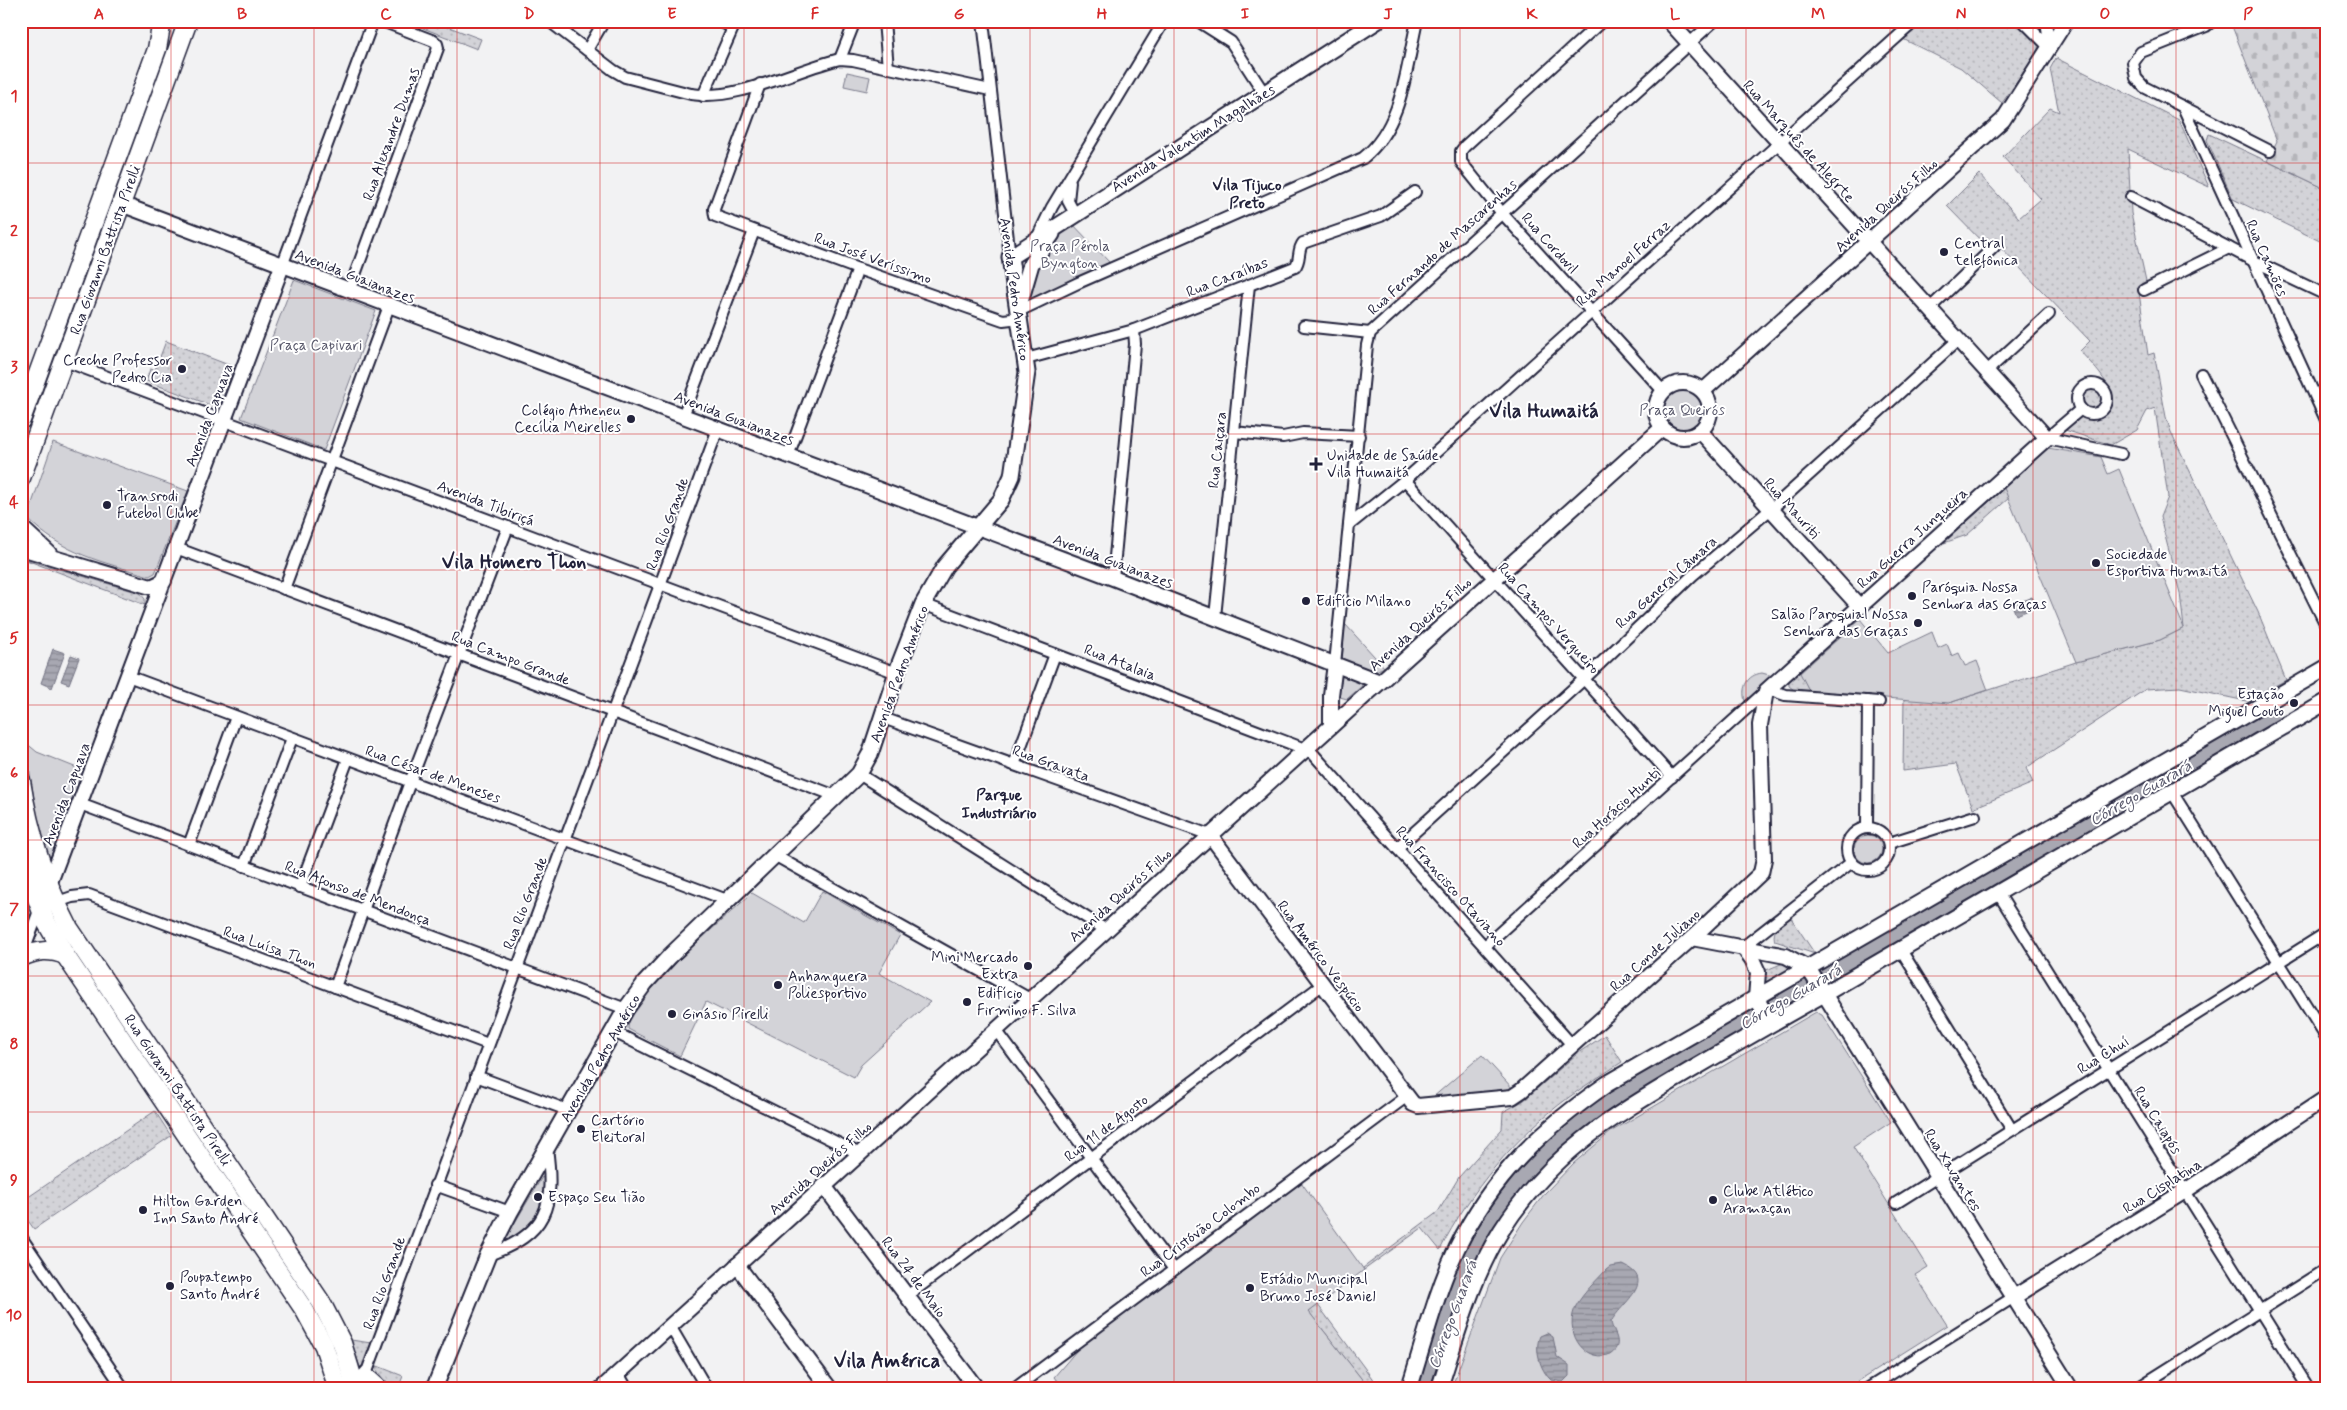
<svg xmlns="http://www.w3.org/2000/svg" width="2347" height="1410" font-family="Mynerve,sans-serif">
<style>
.grass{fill:url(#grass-dots);stroke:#7a7a8a}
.cemetery{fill:url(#cemetery-stones);stroke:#7a7a8a}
.park{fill:#d3d3d8;stroke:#7a7a8a}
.water{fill:url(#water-rules);stroke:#727282}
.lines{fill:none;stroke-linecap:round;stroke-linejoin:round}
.river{stroke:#a8a8b2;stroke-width:18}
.street-casing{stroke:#22223b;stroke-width:14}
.secondary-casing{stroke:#22223b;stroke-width:18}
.primary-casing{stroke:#22223b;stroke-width:19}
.highway-casing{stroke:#22223b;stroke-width:21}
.street{stroke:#fff;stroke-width:10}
.secondary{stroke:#fff;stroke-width:14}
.primary{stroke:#fff;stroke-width:15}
.highway{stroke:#fff;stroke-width:18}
.grid{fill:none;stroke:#d62828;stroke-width:1;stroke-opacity:0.55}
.poi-dot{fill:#22223b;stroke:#fff;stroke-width:2}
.labels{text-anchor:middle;stroke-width:4;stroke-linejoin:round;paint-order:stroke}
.street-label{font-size:15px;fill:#22223b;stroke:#fff}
.poi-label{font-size:15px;fill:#22223b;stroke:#fff;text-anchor:start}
.park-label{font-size:15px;fill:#57576a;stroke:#fff}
.neighbourhood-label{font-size:16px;font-weight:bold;fill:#22223b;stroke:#fff}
.water-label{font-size:16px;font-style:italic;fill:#58586b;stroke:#fff}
.district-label{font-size:20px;font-weight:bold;fill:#22223b;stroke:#fff}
.neatline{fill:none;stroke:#d62828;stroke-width:2}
.grid-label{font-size:16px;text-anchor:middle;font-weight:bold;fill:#d62828}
</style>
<defs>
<pattern id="grass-dots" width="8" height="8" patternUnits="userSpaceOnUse" patternTransform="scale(1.25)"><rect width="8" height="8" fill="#d3d3d8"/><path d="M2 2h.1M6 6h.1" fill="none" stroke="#b5b5ba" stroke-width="1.8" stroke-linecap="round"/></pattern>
<pattern id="cemetery-stones" width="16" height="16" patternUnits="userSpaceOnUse" patternTransform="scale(1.25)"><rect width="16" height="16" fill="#d3d3d8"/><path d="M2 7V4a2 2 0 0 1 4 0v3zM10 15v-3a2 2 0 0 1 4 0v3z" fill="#b5b5ba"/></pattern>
<pattern id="water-rules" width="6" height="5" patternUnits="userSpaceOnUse" patternTransform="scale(1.25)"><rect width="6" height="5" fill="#a8a8b2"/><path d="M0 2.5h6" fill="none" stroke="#888892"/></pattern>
</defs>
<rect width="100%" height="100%" fill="#f2f2f3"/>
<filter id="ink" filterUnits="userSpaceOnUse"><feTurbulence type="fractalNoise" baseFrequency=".02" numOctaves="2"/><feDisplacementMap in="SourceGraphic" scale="10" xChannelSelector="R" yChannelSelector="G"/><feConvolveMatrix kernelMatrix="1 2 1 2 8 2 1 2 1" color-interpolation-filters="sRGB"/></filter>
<g filter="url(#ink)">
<g class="grass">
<polygon points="405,21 433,21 481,39 477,49"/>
<polygon points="1921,21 2023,21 2045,42 2002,103 1961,68 1903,39"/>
<path d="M2056,58L2179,120L2209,187L2128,149L2131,213L2146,281L2138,286L2148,355L2154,353L2166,417L2171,432L2258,612L2286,680L2246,701L2180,687L2146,689L2026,768L2033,783L1973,808L1956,764L1903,771L1904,698L1949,703L2076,662L2160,640L2184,628L2180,593L2160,517L2168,497L2155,408L2147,411L2137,430L2111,445L2065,430L2079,418C2086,416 2093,422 2102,417C2131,401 2092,365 2080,351L2090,341L1994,241L1987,247L1947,206L1979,174L2019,218L2041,199L2003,157L2050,108L2059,112L2050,69Z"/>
<polygon points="2209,134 2326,189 2326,244 2233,199 2207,140"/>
<polygon points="166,341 234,367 220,406 216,407 146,381 150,369 155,370"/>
<circle cx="2092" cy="399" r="10"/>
<polygon points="2004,488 2009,498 1967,535 1944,543"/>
<polygon points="21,558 140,593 145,599 145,605"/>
<polygon points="1799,669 1810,692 1794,690 1789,686 1789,679"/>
<path d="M1791,918L1815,954L1775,941C1771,929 1782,924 1791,918Z"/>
<polygon points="1781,964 1788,964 1792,969 1763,987 1764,971"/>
<path d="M1605,1035L1622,1062C1604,1074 1585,1085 1568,1098C1515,1137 1469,1192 1440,1250L1422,1228L1364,1270L1363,1268L1438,1212L1459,1177L1502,1129L1503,1112L1523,1101L1578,1053Z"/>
<polygon points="155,1111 171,1136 34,1229 21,1211 21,1202"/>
<polygon points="1318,1305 1380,1389 1365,1389 1367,1386 1309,1312"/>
<polygon points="351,1340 371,1343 364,1367 360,1367"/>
<polygon points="375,1365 403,1376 398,1389 390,1389 376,1369"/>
</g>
<polygon class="cemetery" points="2230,21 2326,21 2326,189 2267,161 2277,141"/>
<g class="park">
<polygon points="847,72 870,77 867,91 844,86"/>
<polygon points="1070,221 1110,263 1028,300 1039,257"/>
<polygon points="294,280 376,311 324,450 241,418"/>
<circle cx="1683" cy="410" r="21"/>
<path d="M53,442L188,491L155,573L149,576C101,561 64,555 27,518Z"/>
<polygon points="2048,448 2101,457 2108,474 2119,469 2184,628 2160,640 2076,662 2004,488"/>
<polygon points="1860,619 1888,653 1932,632 1938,648 1947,644 1952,656 1959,653 1965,666 1977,661 1988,690 1949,703 1810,692 1800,673"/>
<path d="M1345,624L1384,667C1370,676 1356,666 1342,661Z"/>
<path d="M1762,673L1773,676L1745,701C1741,687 1747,675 1762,673Z"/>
<polygon points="1345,675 1361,682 1362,686 1347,699 1340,697 1338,691 1341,677"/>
<polygon points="25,742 37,752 77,768 88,769 50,862 37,818"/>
<circle cx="1868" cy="849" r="14"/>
<polygon points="21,883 31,909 21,938"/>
<path d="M822,891L900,935L879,973L930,1002L861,1065L854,1077L706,1002L680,1056L628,1029C626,1000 729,915 752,893L804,923Z"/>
<polygon points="1816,1012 1822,1015 1891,1122 1853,1147 1928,1267 1915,1275 1947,1325 1846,1389 1451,1389 1500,1258 1523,1222 1545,1193 1574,1163 1612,1131"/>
<polygon points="1482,1055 1514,1090 1432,1098"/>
<path d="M542,1177L545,1180C541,1213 534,1227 506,1244L504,1241Z"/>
<polygon points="1301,1182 1364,1270 1309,1312 1368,1387 1365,1389 1063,1389 1054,1377 1083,1343"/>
</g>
<g class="water">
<polygon points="2032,597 2037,607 2016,615 2012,605"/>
<polygon points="53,649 65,653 52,688 41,683"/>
<polygon points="71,655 79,658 69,684 61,681"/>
<path d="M1623,1265C1659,1281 1620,1304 1611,1322C1613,1334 1626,1345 1608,1355C1581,1362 1564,1329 1576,1306C1583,1293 1596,1281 1606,1270L1610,1267Z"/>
<path d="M1547,1333L1553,1337L1557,1357L1569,1365V1376L1563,1382L1551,1380C1540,1370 1534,1349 1540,1336Z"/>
</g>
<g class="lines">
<path class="river" d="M1425,1389C1455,1293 1487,1192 1570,1129C1606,1102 1646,1079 1686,1056L2274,714"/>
<g class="street-casing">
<g id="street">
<path d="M549,21L613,70L625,77L691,94C739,101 794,70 840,59L853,60L990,90"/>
<polyline points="720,21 733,28"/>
<polyline points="884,21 888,68"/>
<polyline points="983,21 1010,257"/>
<polyline points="1198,21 1231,42 1264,93"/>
<polyline points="1602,21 1465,146 1461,151 1461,162 1502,213 1663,391"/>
<polyline points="2023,21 2050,48"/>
<polyline points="2046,21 2050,48"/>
<polyline points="2212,21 2206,26 2141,52 2133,63 2136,78 2144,87 2270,151"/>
<polyline points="587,50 604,21"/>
<polyline points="840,59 855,21"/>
<polyline points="760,84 714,209 715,216 858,269 1003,320 1020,318"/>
<polyline points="703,96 736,21"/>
<polyline points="2183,107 2326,420"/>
<polyline points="1070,182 1068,201 1075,214"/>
<polyline points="2131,197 2252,260 2326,295"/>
<polyline points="1037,238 1052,207 1164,21"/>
<polyline points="282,266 373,21"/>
<polyline points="2144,290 2229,248"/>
<polyline points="349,291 438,48 437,44 434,41 382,21"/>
<polyline points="1930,308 1994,247"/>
<path d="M1019,311L1078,283L1363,158C1403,126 1406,68 1417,21"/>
<polyline points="1304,326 1370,333"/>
<path d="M1026,359L1134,330L1295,267C1301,260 1297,250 1303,243L1381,216L1415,192"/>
<polyline points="65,361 897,673"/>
<polyline points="1987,371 2049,314"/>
<polyline points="2201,374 2326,625"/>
<circle cx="2092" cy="399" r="15"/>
<polyline points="2081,409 2047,438 2121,454"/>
<polyline points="683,416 754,231"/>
<polyline points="1234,432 1283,437 1303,433 1359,436"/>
<polyline points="788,456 858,269"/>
<polyline points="1405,480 1672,777"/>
<polyline points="1349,525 1405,480 1915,21"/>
<polyline points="176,548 836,796"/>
<polyline points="1113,578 1135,344 1134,330"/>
<polyline points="284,589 389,306"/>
<polyline points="923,604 1305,749"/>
<polyline points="1215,617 1249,285"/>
<polyline points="1335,664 1367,345 1370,333 1714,21"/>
<polyline points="128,676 727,900"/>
<polyline points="1768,689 1785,695 1879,702"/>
<polyline points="883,718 1210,835"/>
<polyline points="1307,747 1573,1046"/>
<polyline points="1014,765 1055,654"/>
<polyline points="859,774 1106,930"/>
<polyline points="2172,792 2326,1037"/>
<polyline points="80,804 626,1009"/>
<polyline points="1867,827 1868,701"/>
<circle cx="1868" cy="849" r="21"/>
<polyline points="1889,843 1975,816"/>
<polyline points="189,845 236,717"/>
<polyline points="1397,848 1584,679 1693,575 1778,503 1958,340"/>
<polyline points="774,855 1030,999"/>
<polyline points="244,866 292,738"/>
<polyline points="300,887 348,759"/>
<polyline points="1998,893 2309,1389"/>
<polyline points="1485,946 1766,691"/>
<polyline points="1743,947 1852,862"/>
<polyline points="1901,950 2012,1130"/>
<polyline points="22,957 40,908 72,897 89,895 488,1044"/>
<polyline points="335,987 410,782 508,527"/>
<polyline points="996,1030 1173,1268"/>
<polyline points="614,1032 860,1154"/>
<polyline points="476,1076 570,1111"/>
<polyline points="435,1185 510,1212"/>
<polyline points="1896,1203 2326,933"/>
<polyline points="21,1237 124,1389"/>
<path d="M488,1255C547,1234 555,1207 547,1148"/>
<polyline points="907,1296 1322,985"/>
<polyline points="670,1326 707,1389"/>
<polyline points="618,1373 627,1389"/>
<polyline points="359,1379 368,1369 718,429"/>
<polyline points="1014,1389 1406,1097"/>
<polyline points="1867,1389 2014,1297"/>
<polyline points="2136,1389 2326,1269"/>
</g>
</g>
<g class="secondary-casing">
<g id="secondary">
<polyline points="121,204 1113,578 1380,682"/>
<circle cx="1683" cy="410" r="27"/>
<polyline points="1703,391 2003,120 2066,21"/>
<polyline points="1700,431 1860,607"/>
<polyline points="21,527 49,553"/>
<polyline points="21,548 151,587 164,581"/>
<polyline points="1331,726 1331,695 1335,664"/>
<polyline points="1210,835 1413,1104 1418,1106 1512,1097 1521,1091 1692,938 1761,873 1764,859 1760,725 1766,691 2047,438 1669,21"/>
<polyline points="47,890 282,266"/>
<polyline points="1692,938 1786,956 1808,968 2071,1389"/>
<polyline points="1743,947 1752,959 1758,972 1756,998 1767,1016 1776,1021"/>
<polyline points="824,1186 977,1389"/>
<polyline points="737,1265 830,1389"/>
<polyline points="2014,1297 2185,1191 2326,1098"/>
<polyline points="601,1389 1297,757 1662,428"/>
</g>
</g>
<g class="primary-casing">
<g id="primary">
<polyline points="1020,302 1031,264 1052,234"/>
<polyline points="434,1389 488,1255 510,1212 626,1009 645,983 670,956 859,774 870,754 900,663 923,604 945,566 1001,500 1012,476 1027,372 1010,257 1377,21"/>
<path d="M1409,1389C1424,1342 1436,1292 1457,1248C1492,1176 1542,1129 1607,1084L2326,668"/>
<path d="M1439,1389C1457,1335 1471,1279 1501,1231C1550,1154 1610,1118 1686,1073C1732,1046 1777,1020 1824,994L2326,702"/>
</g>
</g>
<g class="highway-casing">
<g id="highway">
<polyline points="21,420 157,49 162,21"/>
<polyline points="21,478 188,21"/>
<path d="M21,781C29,833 45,882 69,928L321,1302L342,1343L356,1389"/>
<polyline points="21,856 45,920 65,955 305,1311 324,1346 338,1389"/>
<path d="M22,957C38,950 49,949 65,955"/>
<polyline points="345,1388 360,1380 368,1379 379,1389"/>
</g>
</g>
<use href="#street" class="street"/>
<use href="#secondary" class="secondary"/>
<use href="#primary" class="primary"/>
<use href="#highway" class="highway"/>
</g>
</g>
<path class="grid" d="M171,21V1389M314,21V1389M457,21V1389M600,21V1389M744,21V1389M887,21V1389M1030,21V1389M1174,21V1389M1317,21V1389M1460,21V1389M1603,21V1389M1746,21V1389M1890,21V1389M2033,21V1389M2176,21V1389M21,163H2326M21,298H2326M21,434H2326M21,570H2326M21,705H2326M21,840H2326M21,976H2326M21,1112H2326M21,1247H2326"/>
<g class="poi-dot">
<circle cx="1944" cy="252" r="5"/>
<circle cx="182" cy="369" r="5"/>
<circle cx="631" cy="419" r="5"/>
<path d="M1313.5 456.5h5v5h5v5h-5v5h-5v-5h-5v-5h5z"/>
<circle cx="107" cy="505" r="5"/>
<circle cx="2096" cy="563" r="5"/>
<circle cx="1912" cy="596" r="5"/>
<circle cx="1306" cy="601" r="5"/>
<circle cx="1918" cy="623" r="5"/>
<circle cx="2294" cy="703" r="5"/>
<circle cx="1028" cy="966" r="5"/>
<circle cx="778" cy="985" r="5"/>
<circle cx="967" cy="1002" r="5"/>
<circle cx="672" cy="1014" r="5"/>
<circle cx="581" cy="1129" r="5"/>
<circle cx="538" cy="1197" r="5"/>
<circle cx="1713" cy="1200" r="5"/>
<circle cx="143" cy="1210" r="5"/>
<circle cx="170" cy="1286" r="5"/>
<circle cx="1250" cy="1288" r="5"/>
</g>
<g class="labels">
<g class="street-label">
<text transform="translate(391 134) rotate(-70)" y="5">Rua Alexandre Dumas</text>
<text transform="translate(1193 138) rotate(-32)" y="5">Avenida Valentim Magalhães</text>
<text transform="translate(1799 141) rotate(48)" y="5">Rua Marquês de Alegrte</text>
<text transform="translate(1886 205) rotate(-42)" y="5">Avenida Queirós Filho</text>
<text transform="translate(1550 243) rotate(48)" y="5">Rua Cordovil</text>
<text transform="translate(1442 247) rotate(-42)" y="5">Rua Fernando de Mascarenhas</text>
<text transform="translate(105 250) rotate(-70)" y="5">Rua Giovanni Battista Pirelli</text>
<text transform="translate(873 258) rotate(20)" y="5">Rua José Veríssimo</text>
<text transform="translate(2267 258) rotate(66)" y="5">Rua Camões</text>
<text transform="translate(1623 263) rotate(-42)" y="5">Rua Manoel Ferraz</text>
<text transform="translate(355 276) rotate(21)" y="5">Avenida Guaianazes</text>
<text transform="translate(1227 277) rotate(-21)" y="5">Rua Caraíbas</text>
<text transform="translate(1015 289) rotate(82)" y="5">Avenida Pedro Américo</text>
<text transform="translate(209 415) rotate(-69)" y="5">Avenida Capuava</text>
<text transform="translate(734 418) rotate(21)" y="5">Avenida Guaianazes</text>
<text transform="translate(1217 450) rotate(-84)" y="5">Rua Caiçara</text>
<text transform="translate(486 503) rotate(21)" y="5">Avenida Tibiriçá</text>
<text transform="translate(1792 508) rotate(48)" y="5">Rua Mauriti</text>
<text transform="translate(667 524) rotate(-70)" y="5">Rua Rio Grande</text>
<text transform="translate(1912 538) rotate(-42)" y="5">Rua Guerra Junqueira</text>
<text transform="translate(1113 561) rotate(21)" y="5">Avenida Guaianazes</text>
<text transform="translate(1666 582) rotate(-42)" y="5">Rua General Câmara</text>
<text transform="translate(1549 618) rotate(48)" y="5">Rua Campos Vergueiro</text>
<text transform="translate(1420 624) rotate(-42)" y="5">Avenida Queirós Filho</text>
<text transform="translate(511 658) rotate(21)" y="5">Rua Campo Grande</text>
<text transform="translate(1120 662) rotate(21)" y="5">Rua Atalaia</text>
<text transform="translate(899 674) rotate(-70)" y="5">Avenida Pedro Américo</text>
<text transform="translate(1051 763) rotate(20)" y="5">Rua Gravata</text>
<text transform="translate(433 774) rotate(20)" y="5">Rua César de Meneses</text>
<text transform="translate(66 794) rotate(-69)" y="5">Avenida Capuava</text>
<text transform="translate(1616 808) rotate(-42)" y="5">Rua Horácio Hunti</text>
<text transform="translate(1451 886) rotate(48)" y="5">Rua Francisco Otaviano</text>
<text transform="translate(358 893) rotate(21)" y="5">Rua Afonso de Mendonça</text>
<text transform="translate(1120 895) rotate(-42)" y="5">Avenida Queirós Filho</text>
<text transform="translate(525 903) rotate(-69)" y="5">Rua Rio Grande</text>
<text transform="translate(270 947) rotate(20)" y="5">Rua Luísa Thon</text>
<text transform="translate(1655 950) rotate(-42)" y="5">Rua Conde Juliano</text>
<text transform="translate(1321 956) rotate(53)" y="5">Rua Américo Vespúcio</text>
<text transform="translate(2103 1055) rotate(-32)" y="5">Rua Chuí</text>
<text transform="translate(600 1058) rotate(-60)" y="5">Avenida Pedro Américo</text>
<text transform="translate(178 1090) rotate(56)" y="5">Rua Giovanni Battista Pirelli</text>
<text transform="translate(2158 1120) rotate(58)" y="5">Rua Caiapós</text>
<text transform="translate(1106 1128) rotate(-37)" y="5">Rua 11 de Agosto</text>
<text transform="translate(820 1168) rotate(-42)" y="5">Avenida Queirós Filho</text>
<text transform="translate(1953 1170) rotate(58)" y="5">Rua Xavantes</text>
<text transform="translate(2162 1186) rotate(-32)" y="5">Rua Cisplatina</text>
<text transform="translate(1200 1230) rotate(-37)" y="5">Rua Cristóvão Colombo</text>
<text transform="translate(914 1277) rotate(53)" y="5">Rua 24 de Maio</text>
<text transform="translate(384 1283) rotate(-70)" y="5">Rua Rio Grande</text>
</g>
<g class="poi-label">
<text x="1954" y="248">Central<tspan x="1954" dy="17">telefônica</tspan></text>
<text x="172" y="365" text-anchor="end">Creche Professor<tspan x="172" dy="17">Pedro Cia</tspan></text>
<text x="621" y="415" text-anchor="end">Colégio Atheneu<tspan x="621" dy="17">Cecília Meirelles</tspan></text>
<text x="1327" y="460">Unidade de Saúde<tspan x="1327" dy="17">Vila Humaitá</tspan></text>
<text x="117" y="501">Transrodi<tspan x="117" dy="17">Futebol Clube</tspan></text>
<text x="2106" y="559">Sociedade<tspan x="2106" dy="17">Esportiva Humaitá</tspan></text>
<text x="1922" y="592">Paróquia Nossa<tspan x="1922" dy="17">Senhora das Graças</tspan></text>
<text x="1316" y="606">Edifício Milano</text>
<text x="1908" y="619" text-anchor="end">Salão Paroquial Nossa<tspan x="1908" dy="17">Senhora das Graças</tspan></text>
<text x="2284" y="699" text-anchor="end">Estação<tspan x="2284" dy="17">Miguel Couto</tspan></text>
<text x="1018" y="962" text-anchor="end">Mini Mercado<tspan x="1018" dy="17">Extra</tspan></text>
<text x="788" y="981">Anhanguera<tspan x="788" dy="17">Poliesportivo</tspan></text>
<text x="977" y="998">Edifício<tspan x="977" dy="17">Firmino F. Silva</tspan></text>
<text x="682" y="1019">Ginásio Pirelli</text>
<text x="591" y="1125">Cartório<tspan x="591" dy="17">Eleitoral</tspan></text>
<text x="1723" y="1196">Clube Atlético<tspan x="1723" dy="17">Aramaçan</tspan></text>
<text x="548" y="1202">Espaço Seu Tião</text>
<text x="153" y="1206">Hilton Garden<tspan x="153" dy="17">Inn Santo André</tspan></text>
<text x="180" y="1282">Poupatempo<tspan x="180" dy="17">Santo André</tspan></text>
<text x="1260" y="1284">Estádio Municipal<tspan x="1260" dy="17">Bruno José Daniel</tspan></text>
</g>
<g class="park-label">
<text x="1070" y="251">Praça Pérola<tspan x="1070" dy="17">Byngton</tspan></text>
<text x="316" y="350">Praça Capivari</text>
<text x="1682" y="415">Praça Queirós</text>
</g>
<g class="neighbourhood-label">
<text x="1247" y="190">Vila Tijuco<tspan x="1247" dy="18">Preto</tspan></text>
<text x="999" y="800">Parque<tspan x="999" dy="18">Industriário</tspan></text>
</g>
<g class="water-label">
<text transform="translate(2140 792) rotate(-30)" y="6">Córrego Guarará</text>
<text transform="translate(1790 996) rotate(-30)" y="6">Córrego Guarará</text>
<text transform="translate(1452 1314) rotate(-70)" y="6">Córrego Guarará</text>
</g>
<g class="district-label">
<text x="1544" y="417">Vila Humaitá</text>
<text x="514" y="568">Vila Homero Thon</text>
<text x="887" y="1367">Vila América</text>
</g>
</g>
<rect width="2347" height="1410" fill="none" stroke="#fff" stroke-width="55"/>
<rect x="28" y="28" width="2292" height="1354" class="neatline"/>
<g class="grid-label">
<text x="99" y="19">A</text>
<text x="242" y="19">B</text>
<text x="386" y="19">C</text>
<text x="529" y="19">D</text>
<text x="672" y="19">E</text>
<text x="815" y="19">F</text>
<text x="959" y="19">G</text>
<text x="1102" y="19">H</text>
<text x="1245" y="19">I</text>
<text x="1388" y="19">J</text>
<text x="1532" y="19">K</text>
<text x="1675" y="19">L</text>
<text x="1818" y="19">M</text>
<text x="1961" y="19">N</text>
<text x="2105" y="19">O</text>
<text x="2248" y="19">P</text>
<text x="14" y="101">1</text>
<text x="14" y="236">2</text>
<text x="14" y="372">3</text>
<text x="14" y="507">4</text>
<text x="14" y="643">5</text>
<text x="14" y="778">6</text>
<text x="14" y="914">7</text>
<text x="14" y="1049">8</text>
<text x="14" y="1185">9</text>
<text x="14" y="1320">10</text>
</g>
</svg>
